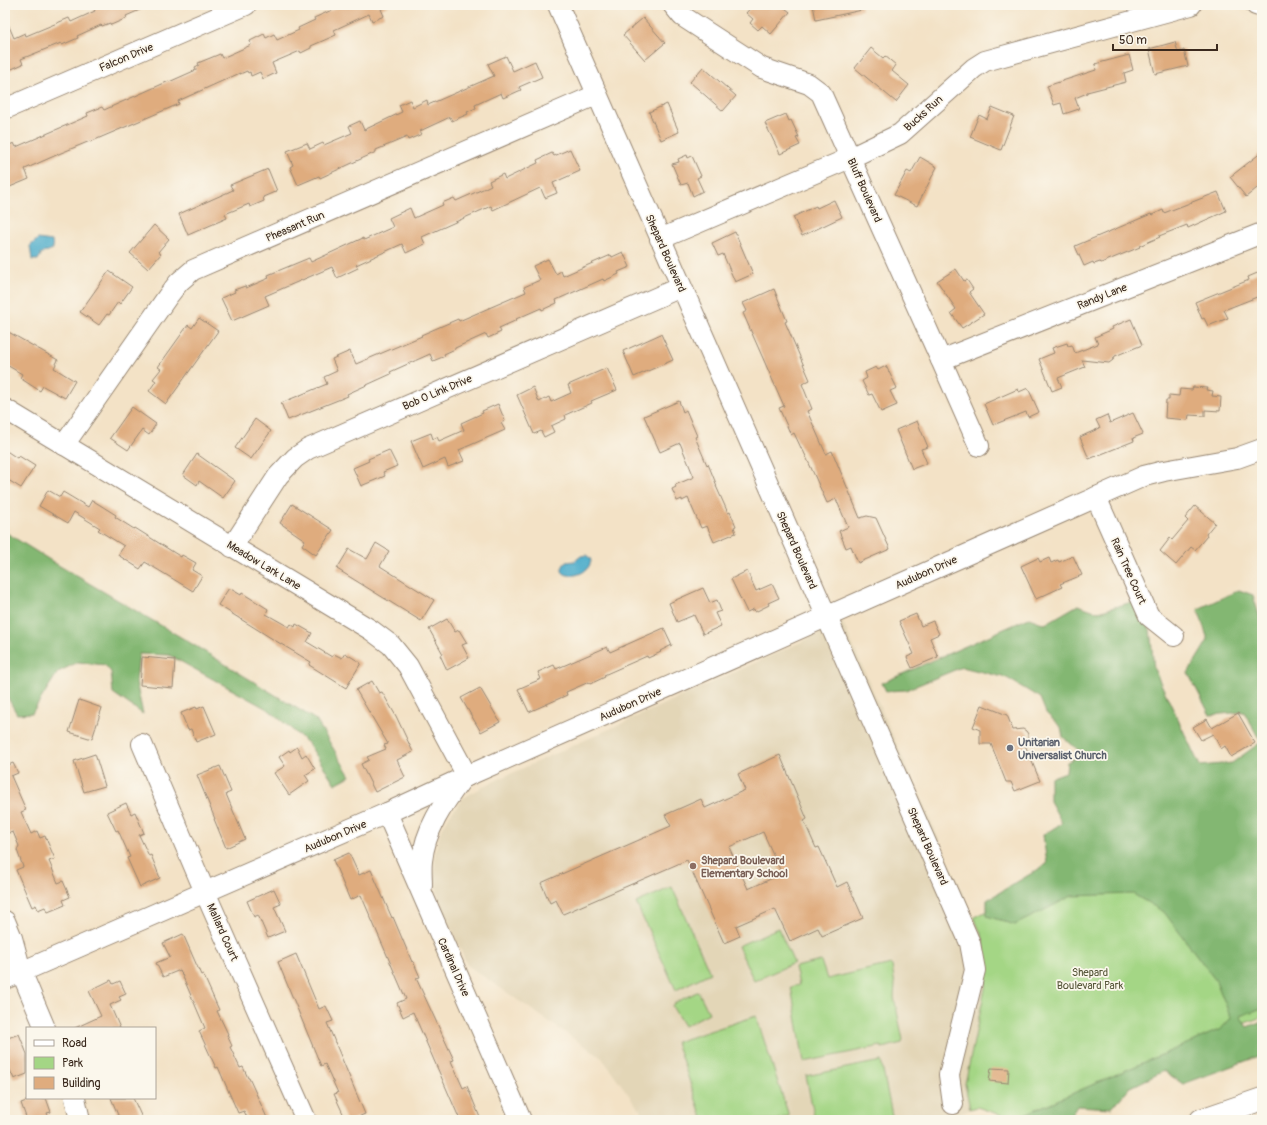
<svg xmlns="http://www.w3.org/2000/svg" width="1267" height="1125" font-family="Pangolin,sans-serif">
<style>
.built{fill:#e3d6b7}
.green{fill:#a4d685;stroke:#708052}
.forest{fill:#83b772;stroke:#5f7048}
.water{fill:#4bacca;stroke:#436b74}
.building{fill:#dfac7e;fill-rule:evenodd}
.lines{fill:none;stroke-linecap:round;stroke-linejoin:round}
.minor-casing{stroke:#978672;stroke-width:22}
.highway-casing{stroke:#978672;stroke-width:24}
.minor{stroke:#fff;stroke-width:20}
.highway{stroke:#fff;stroke-width:22}
.worship-dot{fill:#6b7280;stroke:#fbf7ec;stroke-width:1.5}
.education-dot{fill:#8d6e63;stroke:#fbf7ec;stroke-width:1.5}
.labels{text-anchor:middle;stroke-width:3.5;stroke-linejoin:round;paint-order:stroke}
.street-label{font-size:11px;fill:#3b2a1e;stroke:#fbf7ec}
.worship-label{font-size:11px;font-weight:bold;fill:#5b616d;stroke:#fbf7ec;text-anchor:start}
.education-label{font-size:11px;font-weight:bold;fill:#785e54;stroke:#fbf7ec;text-anchor:start}
.park-label{font-size:11px;fill:#555538;stroke:#fbf7ec}
</style>
<rect width="100%" height="100%" fill="#fbf7ec"/>
<filter id="ink" filterUnits="userSpaceOnUse"><feTurbulence type="fractalNoise" baseFrequency=".025" numOctaves="2"/><feDisplacementMap in="SourceGraphic" scale="8" xChannelSelector="R" yChannelSelector="G"/><feConvolveMatrix kernelMatrix="1 2 1 2 8 2 1 2 1" color-interpolation-filters="sRGB"/></filter>
<filter id="wash" filterUnits="userSpaceOnUse"><feTurbulence type="fractalNoise" baseFrequency=".012" numOctaves="4" result="noise"/><feDisplacementMap in="SourceGraphic" scale="16" xChannelSelector="R" yChannelSelector="G"/><feGaussianBlur stdDeviation="0.9" result="paint"/><feColorMatrix in="noise" values="0 0 0 0 0 0 0 0 0 0 0 0 0 0 0 0 0 1.4 0 .05"/><feComposite in="paint" operator="in"/></filter>
<g filter="url(#wash)">
<rect width="100%" height="100%" fill="#f3e2c6"/>
<polygon class="built" points="843,623 984,941 986,984 965,1084 970,1109 942,1120 647,1120 602,1058 467,965 440,903 434,878 435,854 440,833 450,815 463,798 486,785"/>
<g class="green">
<polygon points="1262,795 1262,1017 1240,1025 1020,1120 1016,1120 977,1107 970,1109 965,1084 986,984 984,941 974,917"/>
<polygon points="672,887 710,973 676,990 636,903"/>
<polygon points="778,928 794,963 754,981 738,946"/>
<polygon points="821,961 827,979 887,965 890,964 892,966 895,985 894,997 903,1040 902,1043 882,1048 881,1046 804,1062 791,987 799,985 795,967"/>
<polygon points="697,992 699,993 709,1013 684,1026 672,1006 674,1003"/>
<polygon points="756,1016 789,1116 777,1120 703,1120 676,1042"/>
<polygon points="881,1061 893,1120 815,1120 806,1076"/>
</g>
<g class="forest">
<polygon points="5,532 58,565 184,639 316,720 350,776 335,784 308,743 269,710 169,655 139,654 136,682 143,714 113,693 111,672 105,665 78,662 58,672 32,713 17,714 5,693"/>
<polygon points="1239,590 1253,595 1261,622 1262,623 1262,1008 1240,1016 1247,1027 1262,1021 1262,1055 1183,1084 1164,1071 1129,1088 1112,1108 1077,1106 1070,1117 1062,1120 1016,1120 1018,1117 1221,1029 1231,1018 1216,981 1164,912 1133,894 1072,896 1015,925 987,916 987,900 1047,864 1043,835 1062,823 1050,801 1050,778 1066,772 1067,762 1083,754 1063,737 1061,727 1046,713 1040,698 1007,678 962,667 906,690 886,691 882,683 1029,618 1045,624 1078,605 1098,612 1132,602 1150,629 1154,669 1200,766 1232,763 1261,742 1244,712 1210,715 1188,673 1208,640 1198,609"/>
</g>
<g class="water">
<polygon points="38,239 52,241 53,249 40,254 41,255 38,260 32,260 30,246"/>
<path d="M586,555L590,558L591,561C587,581 550,579 566,562L575,561L581,556Z"/>
</g>
<g id="blocks">
<g class="building">
<polygon points="92,5 151,5 126,16 127,18 111,25 110,23 102,26 101,25 77,36 78,38 62,45 61,43 21,59 23,64 5,72 5,17 14,38 25,33 26,36 69,18 71,22 95,11"/>
<polygon points="343,5 390,5 381,9 384,16 372,21 369,14 334,30 336,35 311,46 311,48 301,53 300,51 272,63 276,73 263,79 260,72 251,76 250,72 248,73 247,71 240,74 240,73 178,101 179,104 90,142 90,141 61,153 25,169 29,179 5,189 5,147 14,143 16,147 88,116 87,113 102,107 104,110 169,81 169,82 196,70 195,67 199,65 198,63 220,54 222,58 251,45 250,41 264,34 266,38 274,34 277,40 299,30 298,28 315,20 314,18"/>
<polygon points="753,5 781,5 790,12 771,34 762,26 758,30 750,23 753,19 746,13"/>
<polygon points="813,5 861,5 862,10 816,20"/>
<polygon points="643,18 665,43 645,60 623,35"/>
<polygon points="1175,42 1178,52 1184,50 1188,66 1155,74 1149,49"/>
<polygon points="871,48 883,58 885,56 896,65 892,71 909,85 896,102 855,68"/>
<polygon points="1129,55 1133,70 1124,73 1126,82 1087,92 1087,93 1075,98 1079,109 1064,114 1061,103 1054,105 1047,86 1096,70 1095,64"/>
<polygon points="506,56 513,71 535,61 542,77 519,87 521,90 503,98 501,93 475,105 476,108 467,112 468,114 452,121 450,117 420,131 422,134 408,140 407,137 376,150 376,152 320,178 319,176 298,185 290,167 293,165 287,151 307,143 310,149 323,143 324,145 352,133 349,126 360,121 364,130 402,112 399,105 410,100 413,107 427,100 428,105 494,76 488,64"/>
<polygon points="703,67 736,96 723,111 690,82"/>
<polygon points="667,104 679,132 661,140 649,112"/>
<polygon points="992,107 1014,116 1001,150 970,137 979,115 987,119"/>
<polygon points="786,114 789,121 791,120 799,137 796,138 800,145 780,154 765,123"/>
<polygon points="570,149 580,171 553,183 557,193 545,198 541,189 540,188 493,210 491,206 422,237 425,244 406,253 402,244 356,265 358,268 337,278 332,267 265,296 269,305 232,321 221,298 235,292 234,290 245,286 246,288 269,278 268,275 309,258 311,262 363,238 364,240 393,227 389,218 410,208 414,218 443,205 442,203 454,198 456,201 483,189 491,185 489,181 503,174 505,179 538,163 537,160 552,153 554,156"/>
<polygon points="1262,152 1262,184 1246,197 1230,177"/>
<polygon points="687,155 688,158 692,156 701,176 697,178 703,191 693,196 688,183 681,185 672,164 679,162 678,159"/>
<polygon points="920,157 937,167 917,206 894,195 907,171 911,173"/>
<polygon points="268,169 277,191 263,197 264,201 250,207 249,204 225,214 227,218 188,235 179,214 233,190 230,185"/>
<polygon points="1218,192 1226,211 1188,228 1187,225 1159,236 1160,237 1139,246 1140,247 1101,263 1100,262 1094,264 1093,262 1084,266 1075,246 1151,214 1152,215 1163,210 1164,213"/>
<polygon points="834,200 842,217 802,236 793,217 816,206 817,208"/>
<polygon points="154,225 169,239 158,252 161,254 148,269 130,253"/>
<polygon points="735,232 753,274 735,282 723,254 718,256 712,243"/>
<polygon points="623,252 630,267 618,272 619,274 604,281 603,279 556,300 557,303 542,310 541,308 516,319 517,320 499,328 501,332 488,338 486,334 455,348 455,349 444,354 445,356 433,361 430,354 390,372 391,374 347,394 348,396 288,420 281,403 327,384 324,377 337,371 332,359 350,351 356,364 422,336 421,335 458,319 459,321 526,292 524,287 540,280 533,266 548,259 556,274 561,271 563,276 611,255 612,257"/>
<polygon points="956,269 964,281 967,280 973,289 969,292 984,314 962,328 951,313 956,309 937,281"/>
<polygon points="109,271 132,287 120,304 118,302 109,315 107,314 99,325 80,312"/>
<polygon points="1262,271 1262,295 1224,310 1228,318 1208,326 1204,318 1202,319 1195,302 1249,280 1248,277"/>
<polygon points="774,289 787,321 785,322 810,380 802,384 812,409 807,411 826,454 832,451 860,518 867,516 876,518 890,549 858,563 851,546 846,548 839,531 848,527 836,499 827,503 803,450 802,450 794,433 791,435 779,408 784,406 743,313 747,311 743,303"/>
<polygon points="199,318 218,331 166,404 149,391 156,381 153,379 161,369 158,367 188,325 192,328"/>
<polygon points="1131,319 1142,345 1115,356 1113,360 1109,363 1082,360 1085,367 1058,378 1062,387 1052,391 1039,359 1054,353 1052,348 1067,343 1068,346 1072,345 1075,353 1098,344 1095,337 1113,329 1112,327"/>
<polygon points="5,330 58,360 54,368 75,381 65,398 43,386 40,391 20,378 22,374 5,364"/>
<polygon points="661,334 673,360 634,377 623,351"/>
<polygon points="886,366 897,388 890,391 897,405 881,412 872,394 869,395 862,381 867,378 865,372 876,367 878,370"/>
<polygon points="607,368 617,390 591,401 592,403 565,415 566,419 551,426 554,432 544,437 541,431 534,434 517,395 533,387 539,402 549,397 551,402 571,393 568,385"/>
<polygon points="1193,387 1207,388 1206,390 1213,391 1212,396 1221,397 1220,411 1205,410 1205,416 1189,415 1188,420 1165,418 1166,400 1169,400 1169,395 1179,396 1180,389 1192,390"/>
<polygon points="1028,388 1039,412 1028,417 1026,412 993,425 984,404 1018,389 1019,392"/>
<polygon points="679,401 683,412 686,410 697,436 695,437 707,465 708,464 717,486 716,486 728,513 730,512 736,526 734,527 736,533 714,542 707,526 701,528 688,498 682,501 682,499 677,501 672,489 676,487 675,485 694,477 680,443 660,452 644,416"/>
<polygon points="498,404 505,421 501,423 505,430 459,450 464,461 448,467 445,459 423,469 411,441 431,433 433,439 437,437 439,441 464,430 461,423 483,413 482,411"/>
<polygon points="132,407 156,424 149,435 142,430 128,450 110,438"/>
<polygon points="1133,413 1143,434 1133,438 1134,441 1089,459 1080,437 1100,428 1096,420 1107,415 1110,423"/>
<polygon points="255,419 271,431 251,459 235,448"/>
<polygon points="917,421 928,447 921,449 927,463 912,469 896,430"/>
<polygon points="5,450 17,458 19,456 35,466 21,488 5,478"/>
<polygon points="389,450 397,466 383,472 385,476 361,486 353,468 369,461 368,459"/>
<polygon points="197,454 235,481 223,498 199,481 197,485 183,475"/>
<polygon points="48,490 60,497 63,492 88,507 92,500 116,515 115,517 134,529 135,528 181,557 182,555 196,563 192,570 202,576 193,591 145,562 140,569 118,555 124,546 98,530 100,528 74,512 68,523 39,506"/>
<polygon points="292,504 333,530 316,555 302,545 305,540 280,523"/>
<polygon points="1195,506 1215,523 1206,534 1207,536 1195,550 1191,547 1176,565 1160,551 1170,538 1172,540 1188,521 1185,518"/>
<polygon points="376,543 389,551 380,566 434,600 421,621 337,569 349,549 367,559"/>
<polygon points="1073,556 1082,575 1060,584 1062,587 1036,599 1021,566 1038,558 1040,562 1049,558 1051,563 1058,560 1059,562"/>
<polygon points="747,571 756,591 772,584 779,598 768,603 769,605 755,612 754,609 747,612 731,579"/>
<polygon points="229,588 241,595 242,593 268,609 266,614 289,627 291,624 295,627 296,624 312,633 307,642 332,657 334,654 342,658 345,653 361,663 346,688 309,665 311,662 271,638 218,605"/>
<polygon points="703,588 710,603 717,600 721,611 715,613 721,626 703,634 694,615 677,622 669,603"/>
<polygon points="916,614 921,626 933,621 939,634 930,638 938,657 912,668 907,657 914,654 899,621"/>
<polygon points="447,619 455,632 459,630 467,643 462,645 469,658 447,670 440,655 443,654 429,629"/>
<polygon points="664,628 672,645 660,651 661,652 648,658 647,656 604,675 605,677 590,684 589,682 566,692 567,695 529,712 518,689 541,679 538,672 554,665 556,669 607,647 610,652"/>
<polygon points="142,657 175,660 173,688 140,685"/>
<polygon points="372,681 379,693 382,692 396,716 413,752 397,760 405,777 375,792 361,764 369,760 367,757 386,749 384,745 388,744 356,690"/>
<polygon points="480,688 500,722 481,732 461,698"/>
<polygon points="79,700 102,708 92,739 69,732"/>
<polygon points="982,705 1007,715 1013,730 1023,729 1026,731 1028,734 1028,738 1025,745 1040,781 1015,791 1011,782 1006,782 991,744 980,744 980,730 973,727"/>
<polygon points="204,706 216,734 196,742 191,729 188,730 181,713 196,707 197,709"/>
<polygon points="1238,713 1255,743 1231,757 1225,746 1221,749 1213,734 1201,740 1193,727 1207,719 1212,728"/>
<polygon points="297,747 302,757 306,754 315,769 305,775 309,781 289,795 274,773 285,766 279,757 289,750 290,752"/>
<polygon points="95,754 105,786 84,792 74,761"/>
<path d="M780,755L807,819L804,821L816,848L819,847L837,887L847,882L863,918L822,936L818,928L790,941L775,909L736,926L740,936L724,943L687,860L563,914L556,900L550,903L541,883L671,826L665,815L701,799L705,808L745,790L738,774ZM763,832L782,874L748,889L729,847Z"/>
<polygon points="5,763 6,766 13,763 18,773 11,776 26,810 21,812 31,834 37,831 40,838 45,836 55,859 49,861 58,883 63,881 70,897 63,900 65,905 48,912 45,907 38,910 36,905 32,907 16,870 23,867 17,850 19,846 13,832 9,833 5,825"/>
<polygon points="220,766 231,792 226,794 245,839 226,848 214,819 215,819 197,775"/>
<polygon points="126,803 131,814 135,812 144,833 139,835 149,856 151,855 160,878 140,887 127,858 130,857 118,830 116,831 107,812"/>
<polygon points="349,853 359,875 371,870 392,918 393,917 412,962 413,961 420,977 416,978 454,1060 451,1061 463,1088 467,1086 481,1120 460,1120 413,1012 403,1017 397,1003 406,999 361,895 350,900 333,860"/>
<polygon points="274,889 281,904 274,907 285,931 268,938 258,915 254,917 247,901"/>
<polygon points="183,934 201,975 203,974 219,1010 217,1011 228,1034 227,1035 232,1046 230,1047 240,1068 243,1067 248,1078 249,1078 268,1120 248,1120 244,1111 238,1113 218,1067 216,1068 199,1031 205,1028 180,970 163,977 156,963 170,957 163,943"/>
<polygon points="296,954 319,1009 326,1006 333,1021 327,1023 365,1114 351,1120 346,1120 334,1094 338,1093 325,1064 321,1066 278,962"/>
<polygon points="111,980 113,984 120,981 126,994 119,997 121,1000 110,1005 120,1028 75,1028 101,1016 89,991"/>
<polygon points="19,1034 27,1054 27,1074 14,1079 9,1068 5,1070 5,1039"/>
<polygon points="991,1068 1009,1069 1008,1083 989,1081"/>
<polygon points="34,1098 46,1098 51,1112 47,1113 50,1120 27,1120 21,1103"/>
<polygon points="111,1098 133,1098 143,1120 120,1120"/>
</g>
</g>
</g>
<g filter="url(#ink)">
<use href="#blocks" fill-opacity="0" stroke="#978672" stroke-width="1"/>
<g class="lines">
<g class="minor-casing">
<g id="minor">
<polyline points="558,5 970,943 975,970 949,1075 953,1104"/>
<polyline points="673,5 682,16 762,68 809,84 821,93 941,360 979,446"/>
<polyline points="1256,5 1262,7"/>
<polyline points="5,109 246,5"/>
<polyline points="660,239 850,158 900,134 974,68 985,61 1191,5"/>
<polyline points="941,360 1262,233"/>
<polyline points="5,409 371,630 391,645 408,666 467,776"/>
<polyline points="64,445 168,296 179,282 193,270 596,95"/>
<polyline points="1096,497 1149,616 1174,636"/>
<polyline points="232,547 278,476 295,458 308,449 681,287"/>
<polyline points="142,744 205,892 306,1120"/>
<polyline points="387,813 521,1120"/>
<path d="M422,886C422,878 421,869 422,861C425,830 443,804 461,780"/>
<polyline points="5,921 12,938 21,971 45,1028"/>
<polyline points="5,979 387,813 467,776 1144,476 1164,471 1237,458 1262,449"/>
<polyline points="75,1098 80,1120"/>
</g>
</g>
<g class="highway-casing">
<polyline id="highway" points="1201,1120 1262,1099"/>
</g>
<use href="#minor" class="minor"/>
<use href="#highway" class="highway"/>
</g>
</g>
<circle class="worship-dot" cx="1010" cy="748" r="4"/>
<circle class="education-dot" cx="693" cy="866" r="4"/>
<g class="labels">
<g class="street-label">
<text transform="translate(126 57) rotate(-23)" y="4">Falcon Drive</text>
<text transform="translate(923 113) rotate(-42)" y="4">Bucks Run</text>
<text transform="translate(865 190) rotate(66)" y="4">Bluff Boulevard</text>
<text transform="translate(295 226) rotate(-23)" y="4">Pheasant Run</text>
<text transform="translate(666 253) rotate(66)" y="4">Shepard Boulevard</text>
<text transform="translate(1102 296) rotate(-22)" y="4">Randy Lane</text>
<text transform="translate(437 392) rotate(-23)" y="4">Bob O Link Drive</text>
<text transform="translate(797 550) rotate(66)" y="4">Shepard Boulevard</text>
<text transform="translate(264 565) rotate(31)" y="4">Meadow Lark Lane</text>
<text transform="translate(1129 571) rotate(66)" y="4">Rain Tree Court</text>
<text transform="translate(926 572) rotate(-24)" y="4">Audubon Drive</text>
<text transform="translate(630 704) rotate(-24)" y="4">Audubon Drive</text>
<text transform="translate(335 836) rotate(-23)" y="4">Audubon Drive</text>
<text transform="translate(928 846) rotate(66)" y="4">Shepard Boulevard</text>
<text transform="translate(223 932) rotate(66)" y="4">Mallard Court</text>
<text transform="translate(454 967) rotate(66)" y="4">Cardinal Drive</text>
</g>
<g class="worship-label">
<text x="1018" y="746">Unitarian<tspan x="1018" dy="13">Universalist Church</tspan></text>
</g>
<g class="education-label">
<text x="701" y="864">Shepard Boulevard<tspan x="701" dy="13">Elementary School</tspan></text>
</g>
<g class="park-label">
<text x="1090" y="976">Shepard<tspan x="1090" dy="13">Boulevard Park</tspan></text>
</g>
</g>
<rect width="1267" height="1125" fill="none" stroke="#fbf7ec" stroke-width="20"/>
<rect x="26" y="1027" width="130" height="72" fill="#fbf7ec" stroke="#aea59a"/>
<rect x="34" y="1040" width="20" height="6" fill="#ffffff" stroke="#aea59a"/>
<text x="62" y="1047" font-size="12" fill="#3b2a1e">Road</text>
<rect x="34" y="1057" width="20" height="12" fill="#a4d685" stroke="#aea59a"/>
<text x="62" y="1067" font-size="12" fill="#3b2a1e">Park</text>
<rect x="34" y="1077" width="20" height="12" fill="#dfac7e" stroke="#aea59a"/>
<text x="62" y="1087" font-size="12" fill="#3b2a1e">Building</text>
<path d="M1113 44v6h104v-6" fill="none" stroke="#3b2a1e" stroke-width="2"/>
<text x="1119" y="44" font-size="12" fill="#3b2a1e" stroke="#fbf7ec" stroke-width="3" paint-order="stroke">50 m</text>
</svg>
